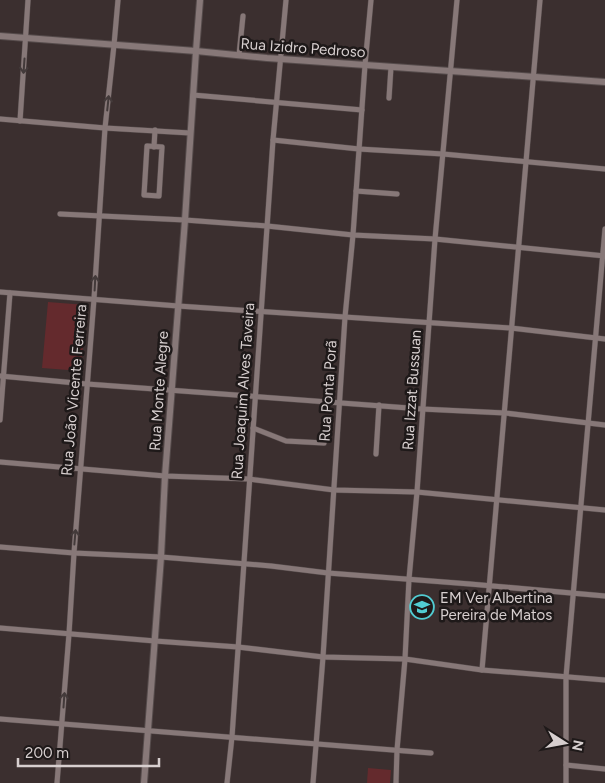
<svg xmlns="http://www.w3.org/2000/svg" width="605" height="783" font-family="Figtree,sans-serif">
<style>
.green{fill:#642a2d}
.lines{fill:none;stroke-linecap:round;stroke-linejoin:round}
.minor-casing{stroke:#554b4b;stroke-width:6}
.tertiary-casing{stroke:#554b4b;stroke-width:8}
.minor{stroke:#877878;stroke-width:5}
.tertiary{stroke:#877878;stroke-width:6}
.oneway{stroke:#433a3a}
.labels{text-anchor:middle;stroke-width:5;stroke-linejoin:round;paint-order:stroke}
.street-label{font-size:15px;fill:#d7cfcf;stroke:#1e1919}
.poi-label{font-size:15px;fill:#d7cfcf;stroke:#1e1919;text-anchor:start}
</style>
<rect width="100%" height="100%" fill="#3b2f2f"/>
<g class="green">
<polygon points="48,302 86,305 81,371 42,368"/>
<polygon points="368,768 391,770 390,783 367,783"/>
</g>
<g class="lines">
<g class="minor-casing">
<g id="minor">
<polyline points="239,55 243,16"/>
<polyline points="193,95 362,110"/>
<polyline points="389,98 391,67"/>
<polyline points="0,119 105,128 190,133"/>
<polyline points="20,121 28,0"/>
<polyline points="273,140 359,149 443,154 605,169"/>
<polygon points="147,146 162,147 159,196 144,195"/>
<polyline points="154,147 155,130"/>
<polyline points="356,191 397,194"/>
<polyline points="60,214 185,220 267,226 353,235 435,239 605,256"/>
<polyline points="0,292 178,306 511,328 605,339"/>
<polyline points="0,376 87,384 422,409 505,413 605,425"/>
<polyline points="0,420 10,293"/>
<polyline points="253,428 286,441 324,443"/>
<polyline points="376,454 379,405"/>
<polyline points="0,462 165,476 249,479 334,490 417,492 605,510"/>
<polyline points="0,547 74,553 161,557 271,566 328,573 470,584 605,596"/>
<polyline points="0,628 155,641 238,647 323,657 405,659 482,670 605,680"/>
<polyline points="482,670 540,0"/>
<polyline points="0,719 431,753"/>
<polyline points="566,765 605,769"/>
<polyline points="57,783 69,634 74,553 94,299 105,128 114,45 118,0"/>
<polyline points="227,783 232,737 273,140 286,0"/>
<polyline points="313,783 323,657 345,317 353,235 365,65 371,0"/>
<polyline points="396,783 397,750 405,659 409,579 417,492 435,239 457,0"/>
<polyline points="566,783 566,677 605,229"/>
</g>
</g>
<g class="tertiary-casing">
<g id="tertiary">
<polyline points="0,36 196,51 267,58 605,82"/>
<polyline points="144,783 161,557 165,476 185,220 196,51 200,0"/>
</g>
</g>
<use href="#minor" class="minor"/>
<use href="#tertiary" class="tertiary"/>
</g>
<defs><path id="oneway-shaft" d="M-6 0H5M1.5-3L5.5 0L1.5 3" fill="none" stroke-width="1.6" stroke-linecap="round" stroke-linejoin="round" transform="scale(1.25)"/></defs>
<g class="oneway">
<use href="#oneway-shaft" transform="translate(24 66) rotate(94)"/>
<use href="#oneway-shaft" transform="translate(108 103) rotate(-84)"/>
<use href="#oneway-shaft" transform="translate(95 283) rotate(-87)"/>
<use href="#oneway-shaft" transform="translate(75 537) rotate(-85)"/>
<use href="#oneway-shaft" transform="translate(64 700) rotate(-86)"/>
</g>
<defs>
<g id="school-ring" transform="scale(1.25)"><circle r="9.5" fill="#1e1919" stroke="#51ccd2" stroke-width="1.5"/><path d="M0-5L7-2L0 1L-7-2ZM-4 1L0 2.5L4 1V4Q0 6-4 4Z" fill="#51ccd2"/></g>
</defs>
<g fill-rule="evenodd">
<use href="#school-ring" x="422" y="607"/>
</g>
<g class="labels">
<g class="street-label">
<text transform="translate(303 48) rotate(4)" y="5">Rua Izidro Pedroso</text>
<text transform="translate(74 390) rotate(-85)" y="5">Rua João Vicente Ferreira</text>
<text transform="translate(412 390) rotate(-86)" y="5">Rua Izzat Bussuan</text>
<text transform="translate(159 391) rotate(-86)" y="5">Rua Monte Alegre</text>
<text transform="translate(243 391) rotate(-86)" y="5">Rua Joaquim Alves Taveira</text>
<text transform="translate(328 391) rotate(-86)" y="5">Rua Ponta Porã</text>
</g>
<g class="poi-label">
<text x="440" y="603">EM Ver Albertina<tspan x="440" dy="17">Pereira de Matos</tspan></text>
</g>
</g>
<g transform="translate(565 743) rotate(101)" stroke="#1e1919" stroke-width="4" paint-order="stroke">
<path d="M0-4L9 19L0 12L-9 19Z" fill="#d7cfcf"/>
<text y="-8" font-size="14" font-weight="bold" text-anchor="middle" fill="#d7cfcf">N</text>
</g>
<path d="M18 758v8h141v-8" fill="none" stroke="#d7cfcf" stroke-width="2.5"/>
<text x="25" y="758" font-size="15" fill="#d7cfcf" stroke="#1e1919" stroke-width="4" paint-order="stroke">200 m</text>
</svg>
